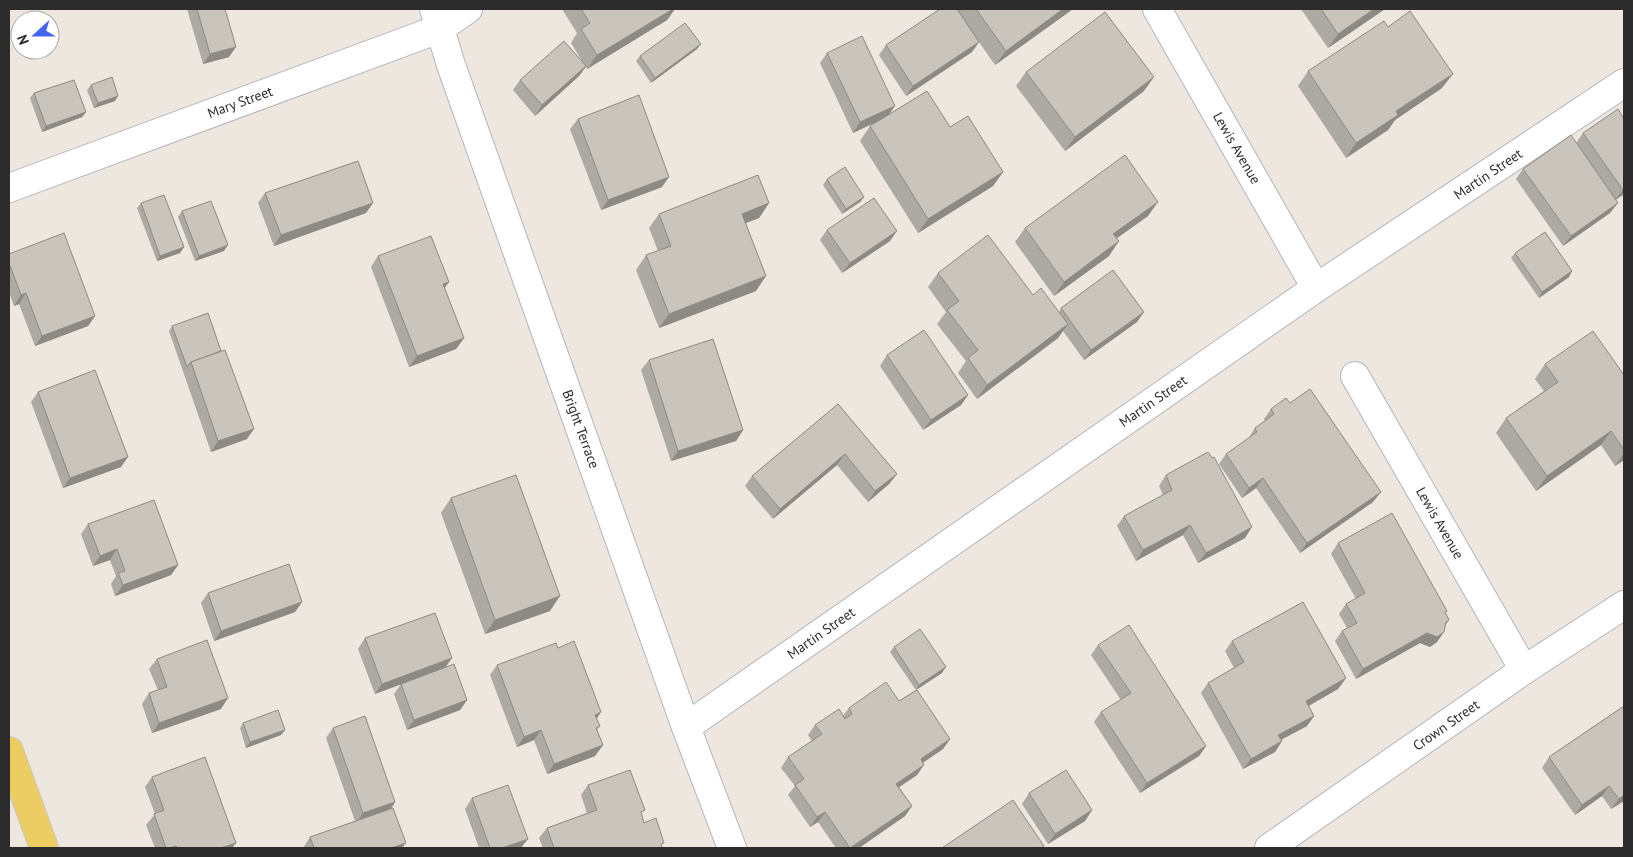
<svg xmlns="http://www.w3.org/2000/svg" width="1633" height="857" font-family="'PT Sans',sans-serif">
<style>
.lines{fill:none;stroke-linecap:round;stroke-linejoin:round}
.minor-casing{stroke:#b2b5bf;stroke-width:30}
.major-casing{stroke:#c8c8c8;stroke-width:30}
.minor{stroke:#fff;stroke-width:28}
.major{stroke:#eccd64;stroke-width:28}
.wall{fill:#ada9a3}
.shaded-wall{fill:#8d8a84}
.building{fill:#c9c5bd;stroke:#8d8a84}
.labels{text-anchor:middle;stroke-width:5;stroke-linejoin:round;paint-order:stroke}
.street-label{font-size:14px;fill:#2c2c2c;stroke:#fff}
</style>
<rect width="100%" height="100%" fill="#ede7df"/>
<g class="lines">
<g class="minor-casing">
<g id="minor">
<polyline points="434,9 451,65 686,727 732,848"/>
<polyline points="1157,9 1316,288"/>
<polyline points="9,188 439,29 468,9"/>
<polyline points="1355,376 1524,670"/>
<polyline points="686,727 1316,288 1624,83"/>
<polyline points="1269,848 1524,670 1624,605"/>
</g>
</g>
<g class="major-casing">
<polyline id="major" points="9,751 44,848"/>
</g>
<use href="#minor" class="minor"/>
<use href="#major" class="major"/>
</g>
<g class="wall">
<polygon points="187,9 225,9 229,57 203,64"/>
<polygon points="562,9 675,9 667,20 587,69 586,67 579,76 535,116 513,90 520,80 582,61 571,43 577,33"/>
<polygon points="940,9 1073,9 995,65 979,42 972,52 906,96 879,55 886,45"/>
<polygon points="1301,9 1385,9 1328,48"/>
<polygon points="1388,27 1442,88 1395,120 1388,130 1346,158 1298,86 1308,71"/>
<polygon points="697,49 651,83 636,61 640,56"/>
<polygon points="827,53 889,114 950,127 1003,172 993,186 918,233 860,141 870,126 881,120 853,133 820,63"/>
<polygon points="1026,72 1144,91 1065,151 1016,86"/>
<polygon points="91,85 115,101 94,108 87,90"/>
<polygon points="34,93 86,112 82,117 42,132 30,98"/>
<polygon points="1618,109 1624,194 1616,200 1610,213 1563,246 1516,179 1523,169 1576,143 1583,133"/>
<polygon points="578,119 662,187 601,210 570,129"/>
<polygon points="827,179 864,197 860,202 842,214 823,185"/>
<polygon points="265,193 366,213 274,246 258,203"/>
<polygon points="141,203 184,247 180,253 157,261 137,208"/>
<polygon points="769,203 759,218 746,223 756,291 659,328 636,270 646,255 658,251 649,228 659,214"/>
<polygon points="182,211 224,251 195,261 178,217"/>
<polygon points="1148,216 1117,238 1109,256 1054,296 1015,242 1025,228"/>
<polygon points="827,230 890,241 842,273 820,240"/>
<polygon points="1515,253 1569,277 1539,298 1511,258"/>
<polygon points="9,254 95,316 88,326 35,346 19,304 14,306 9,292"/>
<polygon points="378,256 444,288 464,338 456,349 409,367 371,267"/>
<polygon points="938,273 1033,295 1059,312 1061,308 1137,322 1084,360 1063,331 1058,338 977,399 958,373 966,361 937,324 946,312 928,287"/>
<polygon points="172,326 247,439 211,452 169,331"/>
<polygon points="887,355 968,395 961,405 923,430 880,366"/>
<polygon points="649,360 743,430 736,441 671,461 641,370"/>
<polygon points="1545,364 1624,375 1624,460 1615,466 1601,445 1536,491 1496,433 1506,418 1544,391 1535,379"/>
<polygon points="38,392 121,467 63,488 31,402"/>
<polygon points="1290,403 1373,502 1300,553 1256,488 1242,498 1219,464 1226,454 1248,439 1255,428 1265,421 1264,419 1271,409"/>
<polygon points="838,404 897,474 889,484 868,502 837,465 773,519 745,486 752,476"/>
<polygon points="1166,475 1245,538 1198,563 1183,535 1136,561 1117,526 1124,516 1163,495 1159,486"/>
<polygon points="451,498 550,611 485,634 441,513"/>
<polygon points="88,524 178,565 171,575 115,596 111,584 116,576 110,560 93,566 81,534"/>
<polygon points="1338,543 1447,611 1445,613 1449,620 1445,626 1437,642 1430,647 1420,643 1356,679 1335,641 1342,631 1347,628 1339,614 1346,604 1356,599 1331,554"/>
<polygon points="208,593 302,602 295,612 214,641 201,603"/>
<polygon points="365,638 445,668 467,700 460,710 407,730 394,694 401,684 375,694 358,649"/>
<polygon points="1232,641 1346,678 1338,689 1309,706 1314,716 1307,726 1281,740 1282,741 1275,752 1243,769 1201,693 1208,683 1234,668 1225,651"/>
<polygon points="1098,645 1206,746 1199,756 1140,793 1094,722 1101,712 1121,700 1091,655"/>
<polygon points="894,647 942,673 916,690 950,739 943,749 923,763 917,775 899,787 912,806 905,816 859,848 836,848 818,822 810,827 788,795 795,786 781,768 788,757 812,741 808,735 815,725 843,716 849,708 899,701 916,690 890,652"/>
<polygon points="558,648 597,719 600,726 597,730 603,745 595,756 547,774 534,740 517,747 490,675 497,665"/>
<polygon points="157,659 221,709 152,733 142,704 149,693 158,690 149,669"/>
<polygon points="1624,706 1624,801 1611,809 1602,796 1575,815 1542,768 1549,757"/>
<polygon points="243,723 285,730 281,735 246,748 240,728"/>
<polygon points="333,728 395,802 391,809 402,848 303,848 310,837 355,821 326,738"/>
<polygon points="152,777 232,848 155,848 146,825 155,814 145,787"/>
<polygon points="588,785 642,814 644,823 662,848 543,848 539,838 547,828 587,813 581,795"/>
<polygon points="1029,793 1092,810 1085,821 1048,844 1022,804"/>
<polygon points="472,798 521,848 479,848 465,809"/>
</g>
<g class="shaded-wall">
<polygon points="673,9 675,9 667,20 587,69 597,55"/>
<polygon points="1063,9 1073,9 995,65 1006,51"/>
<polygon points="1374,9 1385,9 1328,48 1338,34"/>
<polygon points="979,42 972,52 906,96 913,86"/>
<polygon points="701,44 697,49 651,83 655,78"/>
<polygon points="236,47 229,57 203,64 210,54"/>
<polygon points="586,66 579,76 535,116 542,105"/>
<polygon points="1453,74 1442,88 1395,120 1388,130 1346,158 1356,143 1396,111"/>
<polygon points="1154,77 1144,91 1065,151 1075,137"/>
<polygon points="118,96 115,101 94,108 98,103"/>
<polygon points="895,106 888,116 853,133 860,122"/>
<polygon points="86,112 82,117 42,132 46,126"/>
<polygon points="1003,172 993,186 918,233 928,219"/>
<polygon points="669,177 662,187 601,210 608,200"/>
<polygon points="1624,188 1624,194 1615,200 1623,190"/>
<polygon points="864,197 860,202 842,214 846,209"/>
<polygon points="1158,202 1148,216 1103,248 1113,234"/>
<polygon points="373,203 366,213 274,246 281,235"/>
<polygon points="769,203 759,218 732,228 742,214"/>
<polygon points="1618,203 1610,213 1563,246 1571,236"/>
<polygon points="897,231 890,241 842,273 850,263"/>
<polygon points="1119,241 1109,256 1054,296 1064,282"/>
<polygon points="228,245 224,251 195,261 199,256"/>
<polygon points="184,247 180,253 157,261 160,256"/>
<polygon points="1572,271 1569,277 1539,298 1542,292"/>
<polygon points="766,276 756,291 659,328 669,314"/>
<polygon points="449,282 441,293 443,284"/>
<polygon points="26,293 19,304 14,306 21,295"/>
<polygon points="1144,312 1137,322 1084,360 1091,350"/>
<polygon points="95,316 88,326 35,346 42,336"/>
<polygon points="1068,324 1058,338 977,399 987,385"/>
<polygon points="464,338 456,349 409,367 417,356"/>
<polygon points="968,395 961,405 923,430 931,420"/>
<polygon points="254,429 247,439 211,452 218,441"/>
<polygon points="743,430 736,441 671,461 678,451"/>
<polygon points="1611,431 1601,445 1536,491 1547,476"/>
<polygon points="1624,453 1624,460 1615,466"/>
<polygon points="845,454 837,465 773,519 780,509"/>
<polygon points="128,457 121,467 63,488 70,478"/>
<polygon points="897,474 889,484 868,502 875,491"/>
<polygon points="1263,478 1256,488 1242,498 1249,488"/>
<polygon points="1381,492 1373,502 1300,553 1307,543"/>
<polygon points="1190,525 1183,535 1136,561 1143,550"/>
<polygon points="1252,527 1245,538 1198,563 1206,553"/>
<polygon points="117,549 110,560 93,566 100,556"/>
<polygon points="178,565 171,575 115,596 123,585"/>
<polygon points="560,596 550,611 485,634 495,620"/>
<polygon points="302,602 295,612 214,641 221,631"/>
<polygon points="1444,632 1437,642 1430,647 1420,643 1356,679 1363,669 1427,633"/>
<polygon points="452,658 445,668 375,694 382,684"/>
<polygon points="946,667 942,673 916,690 919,685"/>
<polygon points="1346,678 1338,689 1299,711 1306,701"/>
<polygon points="228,698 221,709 152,733 159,723"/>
<polygon points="467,700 460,710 407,730 414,720"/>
<polygon points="601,712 594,723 595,715"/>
<polygon points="1314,716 1307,726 1271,745 1278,735"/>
<polygon points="285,730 281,735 246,748 250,742"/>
<polygon points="541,730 534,740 517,747 524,737"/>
<polygon points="950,739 943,749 913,769 921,759"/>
<polygon points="1282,741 1275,752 1243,769 1251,759"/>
<polygon points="603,745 595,756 547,774 554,764"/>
<polygon points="1206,746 1199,756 1140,793 1147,783"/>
<polygon points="924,765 917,775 889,794 896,784"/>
<polygon points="1609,786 1602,796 1575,815 1582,805"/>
<polygon points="1624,795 1624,801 1611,809 1619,799"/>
<polygon points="395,802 388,813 356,824 363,813"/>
<polygon points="912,806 905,816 859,848 851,848"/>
<polygon points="1092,810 1085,821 1048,844 1055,834"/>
<polygon points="825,812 818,822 810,827 817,817"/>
<polygon points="528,839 521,848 502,848"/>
<polygon points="236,843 232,848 221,848"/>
<polygon points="406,843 402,848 391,848"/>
</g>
<g class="building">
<polygon points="197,9 225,9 236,47 210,54"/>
<polygon points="581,9 673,9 597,55 581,29 590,23"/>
<polygon points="940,9 957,9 979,42 913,86 886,45"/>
<polygon points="976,9 1063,9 1006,51"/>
<polygon points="1321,9 1374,9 1338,34"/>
<polygon points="1410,11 1453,74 1396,111 1398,115 1356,143 1308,71 1384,21 1388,27"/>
<polygon points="1105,12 1154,77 1075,137 1026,72"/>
<polygon points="685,23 701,44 655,78 640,56"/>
<polygon points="862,36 895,106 860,122 827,53"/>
<polygon points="564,41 586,66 542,105 520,80"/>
<polygon points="112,77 118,96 98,103 91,85"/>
<polygon points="74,80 86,112 46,126 34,93"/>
<polygon points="927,91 950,127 968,116 1003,172 928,219 870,126"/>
<polygon points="639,95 669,177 608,200 578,119"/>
<polygon points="1618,109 1624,119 1624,188 1623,190 1583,133"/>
<polygon points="1571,135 1618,203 1571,236 1523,169"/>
<polygon points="1125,155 1158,202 1113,234 1119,241 1064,282 1025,228"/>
<polygon points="358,161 373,203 281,235 265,193"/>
<polygon points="845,167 864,197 846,209 827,179"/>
<polygon points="758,175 769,203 742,214 766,276 669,314 646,255 671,246 659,214"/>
<polygon points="164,195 184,247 160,256 141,203"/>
<polygon points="874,198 897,231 850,263 827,230"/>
<polygon points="211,201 228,245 199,256 182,211"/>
<polygon points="1545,232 1572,271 1542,292 1515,253"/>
<polygon points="64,233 95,316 42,336 26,293 21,295 9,263 9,254"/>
<polygon points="988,235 1033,295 1041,288 1068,324 987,385 968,358 978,350 947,310 959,301 938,273"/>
<polygon points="431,236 449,282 443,284 464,338 417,356 378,256"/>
<polygon points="1113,270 1144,312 1091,350 1061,308"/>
<polygon points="208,313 221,351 191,362 187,367 172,326"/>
<polygon points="924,330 968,395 931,420 887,355"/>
<polygon points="1593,331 1624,375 1624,450 1611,431 1547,476 1506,418 1558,382 1545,364"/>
<polygon points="713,339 743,430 678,451 649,360"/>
<polygon points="225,350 254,429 218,441 191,362"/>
<polygon points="95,370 128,457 70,478 38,392"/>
<polygon points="1310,389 1381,492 1307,543 1263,478 1249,488 1226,454 1257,432 1255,428 1274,414 1271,409 1286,398 1290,403"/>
<polygon points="838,404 897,474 875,491 845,454 780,509 752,476"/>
<polygon points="1208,452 1212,458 1214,457 1252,527 1206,553 1190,525 1143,550 1124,516 1172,490 1166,475"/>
<polygon points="516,475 560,596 495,620 451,498"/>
<polygon points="154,500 178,565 123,585 118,573 125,571 117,549 100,556 88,524"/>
<polygon points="1392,513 1447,611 1445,612 1449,620 1446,622 1444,632 1437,637 1427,633 1363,669 1342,631 1357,623 1346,604 1365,593 1338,543"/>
<polygon points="289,564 302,602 221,631 208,593"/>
<polygon points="1303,602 1346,678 1306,701 1314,716 1278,735 1282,741 1251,759 1208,683 1244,662 1232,641"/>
<polygon points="435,613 452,658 382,684 365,638"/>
<polygon points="1129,625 1206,746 1147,783 1101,712 1131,693 1098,645"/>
<polygon points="920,629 946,667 919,685 894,647"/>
<polygon points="207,640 228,698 159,723 149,693 167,687 157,659"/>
<polygon points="574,641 601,712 595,715 600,726 596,728 603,745 554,764 541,730 524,737 497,665 556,643 558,648"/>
<polygon points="454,664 467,700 414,720 401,684"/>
<polygon points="886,682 899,701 917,690 950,739 921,759 924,765 896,784 912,806 850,848 825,812 817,817 795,785 804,779 788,757 822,734 815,725 839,709 845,719 852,714 849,708"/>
<polygon points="1624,706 1624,795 1619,799 1609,786 1582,805 1549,757"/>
<polygon points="278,710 285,730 250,742 243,723"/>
<polygon points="365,716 395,802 363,813 333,728"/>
<polygon points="205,757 236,843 221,848 177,848 176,846 169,848 166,848 154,814 164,810 152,777"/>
<polygon points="630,770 645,810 641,812 644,823 656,818 664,843 661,844 662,848 554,848 547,828 597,810 588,785"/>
<polygon points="1066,770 1092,810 1055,834 1029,793"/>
<polygon points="508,785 528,839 502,848 490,848 472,798"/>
<polygon points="1013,800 1044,846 1041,848 942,848"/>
<polygon points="393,808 406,843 391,848 314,848 310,837"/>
</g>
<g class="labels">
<g class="street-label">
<text transform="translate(240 102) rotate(-20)" y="5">Mary Street</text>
<text transform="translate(1237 148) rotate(60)" y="5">Lewis Avenue</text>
<text transform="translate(1488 174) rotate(-34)" y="5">Martin Street</text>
<text transform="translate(1153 401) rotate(-35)" y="5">Martin Street</text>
<text transform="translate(581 429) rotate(70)" y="5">Bright Terrace</text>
<text transform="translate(1440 523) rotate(60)" y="5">Lewis Avenue</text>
<text transform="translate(821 633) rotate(-35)" y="5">Martin Street</text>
<text transform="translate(1446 725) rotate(-35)" y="5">Crown Street</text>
</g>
</g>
<rect width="1633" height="857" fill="none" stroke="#2c2c2c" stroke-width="20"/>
<g transform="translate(35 35) rotate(249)"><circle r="24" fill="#ffffff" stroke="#ababab"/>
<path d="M0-4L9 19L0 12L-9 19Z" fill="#4564f4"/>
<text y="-8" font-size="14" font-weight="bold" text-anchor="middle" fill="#2c2c2c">N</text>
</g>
</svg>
